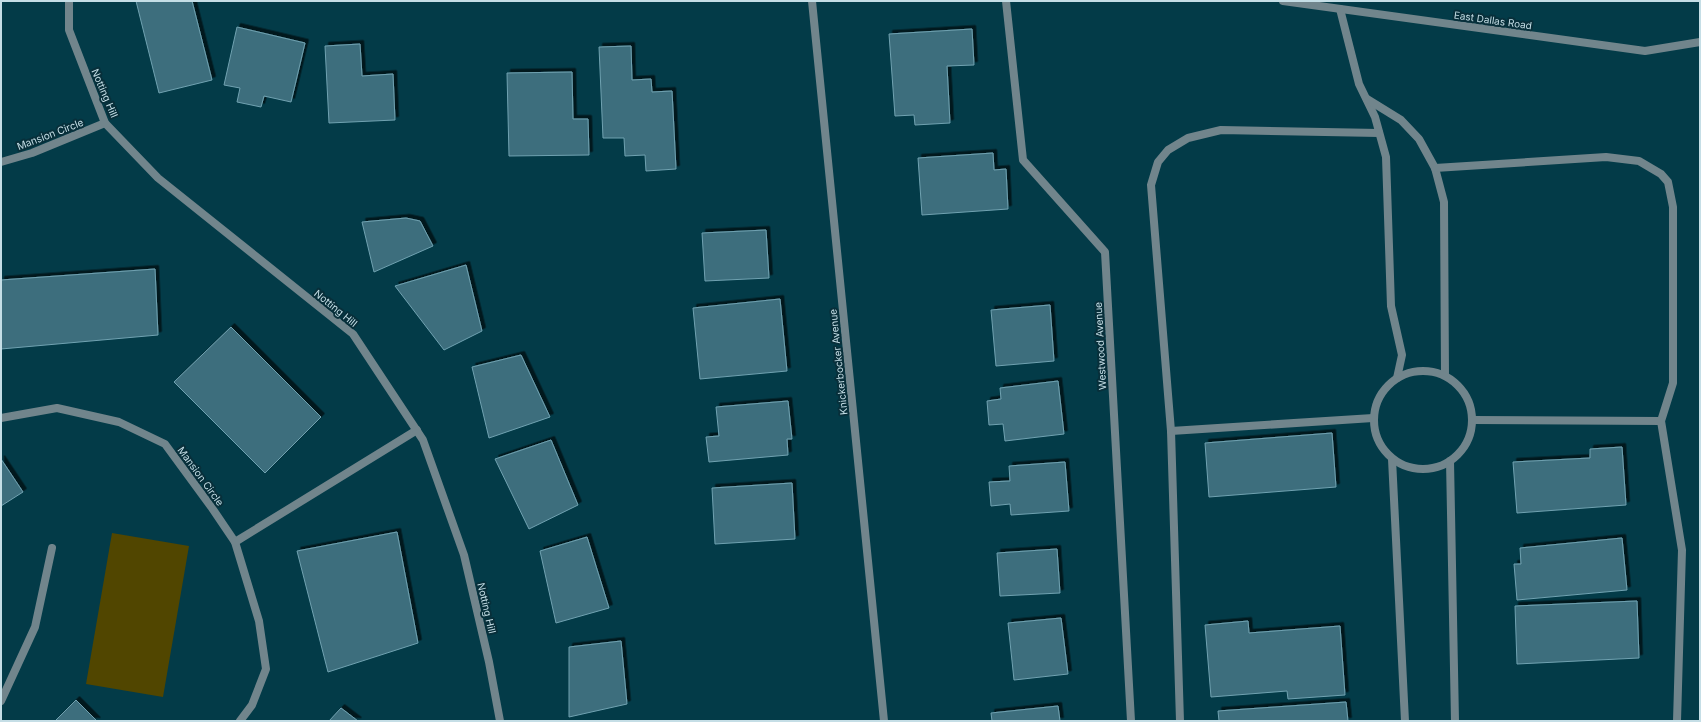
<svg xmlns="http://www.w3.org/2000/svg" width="1701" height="722" font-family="Inter,sans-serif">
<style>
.green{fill:#514600}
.building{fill:#3e6e7d;stroke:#70a2b1;filter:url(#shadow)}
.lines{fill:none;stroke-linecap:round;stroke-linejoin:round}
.service{stroke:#71858c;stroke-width:8}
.minor{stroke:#71858c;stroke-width:8}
.tertiary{stroke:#71858c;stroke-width:8}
.labels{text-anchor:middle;stroke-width:4;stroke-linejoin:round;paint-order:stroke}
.street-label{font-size:10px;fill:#c5dee6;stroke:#082f3a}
</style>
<defs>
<filter id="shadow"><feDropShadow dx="3.5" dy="-3.5" stdDeviation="0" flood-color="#0009"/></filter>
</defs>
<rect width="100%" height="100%" fill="#033b48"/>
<polygon class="green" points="112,533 189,546 163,697 86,684"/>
<g class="building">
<polygon points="136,1 192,1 212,80 159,93"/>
<polygon points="237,27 305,43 291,102 264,96 261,107 237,102 240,88 224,85"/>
<polygon points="972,29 974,65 947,66 950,123 915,125 914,115 895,116 889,34"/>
<polygon points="360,44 362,76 393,74 395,120 329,123 325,46"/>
<polygon points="631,46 632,80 651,79 652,92 672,91 676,169 646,171 645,155 625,156 624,138 603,138 599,47"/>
<polygon points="572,72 573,119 588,119 589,155 509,156 507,73"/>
<polygon points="993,153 994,170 1006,169 1008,209 922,215 918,158"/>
<polygon points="406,218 420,221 433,246 374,272 362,222"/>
<polygon points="766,230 769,278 705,281 702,233"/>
<polygon points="466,265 482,331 444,350 395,286"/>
<polygon points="155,269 158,335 1,349 1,280"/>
<polygon points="780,299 787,371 700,379 693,308"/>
<polygon points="1050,305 1054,361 996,366 991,310"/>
<polygon points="231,327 321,417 265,473 174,382"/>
<polygon points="521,355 550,417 489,438 472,367"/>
<polygon points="1058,381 1064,434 1005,441 1003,424 989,425 987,401 1001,399 1000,388"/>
<polygon points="788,401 792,439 787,439 788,455 709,462 706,437 719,436 716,407"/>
<polygon points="1332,433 1336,487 1209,497 1205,443"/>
<polygon points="551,440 578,505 529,529 495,459"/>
<polygon points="1622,447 1626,505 1517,513 1513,462 1590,458 1590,449"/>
<polygon points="1,459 23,492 1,506"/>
<polygon points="1065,462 1069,511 1011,515 1010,504 991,506 989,482 1010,481 1009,466"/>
<polygon points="792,483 795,539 715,544 712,488"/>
<polygon points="397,532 418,643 328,672 297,551"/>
<polygon points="587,537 609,608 556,623 540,551"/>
<polygon points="1622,538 1627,590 1517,600 1514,564 1521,564 1520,548"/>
<polygon points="1057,549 1060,593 1000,596 997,553"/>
<polygon points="1637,601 1639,658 1517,664 1515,606"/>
<polygon points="1061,618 1068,674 1014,680 1008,623"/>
<polygon points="1248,621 1249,633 1340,626 1345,695 1288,699 1287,691 1211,697 1205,625"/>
<polygon points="621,641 627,704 569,717 569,647"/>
<polygon points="76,700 97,721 55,721"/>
<polygon points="1346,702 1348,721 1219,721 1218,711"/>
<polygon points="1058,706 1060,721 992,721 991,713"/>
<polygon points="341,708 358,721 329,721"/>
</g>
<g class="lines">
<g class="service">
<polyline points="1006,1 1023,160 1105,252 1131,721"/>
<polyline points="1340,9 1359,84 1375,117 1386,157 1391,306 1402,355 1397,378"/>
<polyline points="1367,99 1401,120 1419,139 1435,168 1444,202 1445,375"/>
<polyline points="1,162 32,153 105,123"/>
<polyline points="1435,168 1606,157 1639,161 1661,174 1668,182 1673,207 1673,383 1661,421 1682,550 1677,721"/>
<circle cx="1423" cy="420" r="49"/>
<polyline points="1,418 57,408 119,422 165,444 212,508 235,542 259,621 266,669 252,705 240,721"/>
<polyline points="1472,420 1661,421"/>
<polyline points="1171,431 1373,418"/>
<polyline points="1392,459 1405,721"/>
<polyline points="1450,461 1455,721"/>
<polyline points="235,542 417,430"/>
<polyline points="1,701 35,627 52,548"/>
<polyline points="1180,721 1171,431 1151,185 1158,162 1168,150 1188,138 1221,130 1379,133"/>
</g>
<g class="minor">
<polyline points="69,1 69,30 105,123 158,178 353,334 423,440 464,555 489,662 500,721"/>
<polyline points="812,1 884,721"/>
</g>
<polyline class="tertiary" points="1283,1 1645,51 1700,42"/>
</g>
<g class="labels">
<g class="street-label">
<text transform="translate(1493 20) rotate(8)" y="4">East Dallas Road</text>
<text transform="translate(105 93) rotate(67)" y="4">Notting Hill</text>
<text transform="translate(50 134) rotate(-21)" y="4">Mansion Circle</text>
<text transform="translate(336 308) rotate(39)" y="4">Notting Hill</text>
<text transform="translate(1100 346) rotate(-93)" y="4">Westwood Avenue</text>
<text transform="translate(838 362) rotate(-96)" y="4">Knickerbocker Avenue</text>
<text transform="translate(201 476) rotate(54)" y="4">Mansion Circle</text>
<text transform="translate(487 608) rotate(77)" y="4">Notting Hill</text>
</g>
</g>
<rect width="1701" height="722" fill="none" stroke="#c5dee6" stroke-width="4"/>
</svg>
